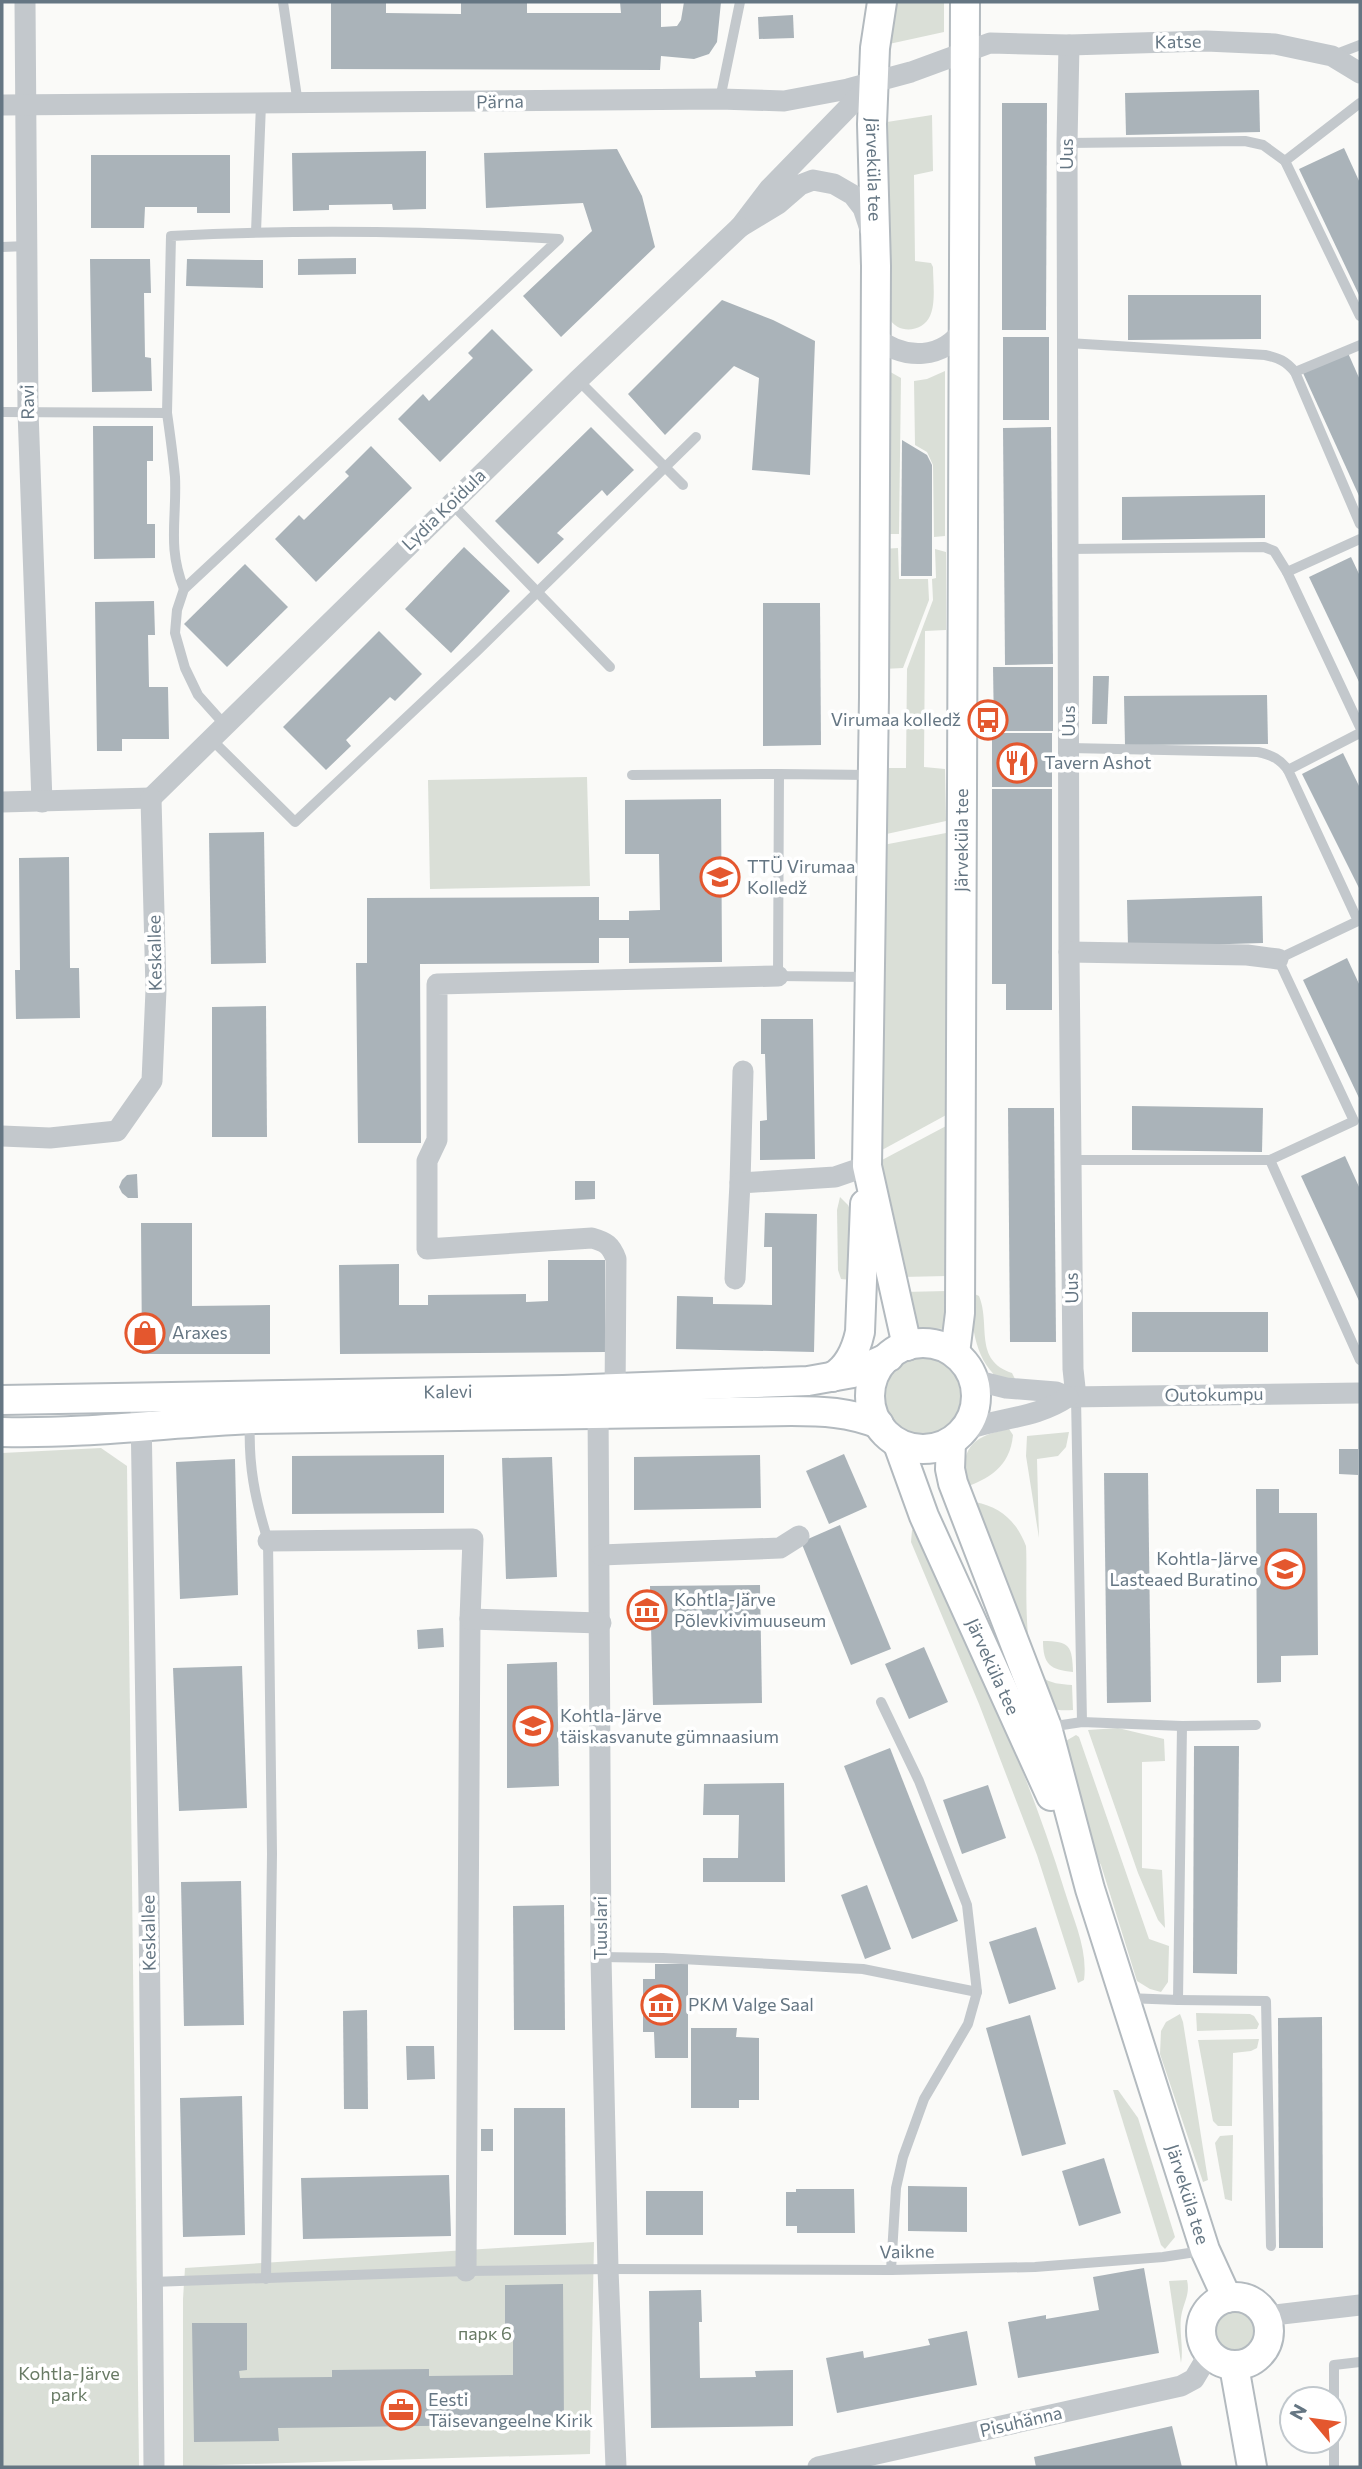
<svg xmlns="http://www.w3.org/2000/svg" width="1362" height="2469" font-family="Commissioner,sans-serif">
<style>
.green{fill:#dadfd7}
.building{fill:#aab3b9}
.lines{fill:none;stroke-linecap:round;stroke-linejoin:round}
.secondary-casing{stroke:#b3babf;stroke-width:32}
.service{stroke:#c3c8cc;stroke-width:10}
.minor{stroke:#c3c8cc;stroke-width:21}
.secondary{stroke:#fff;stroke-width:28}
.labels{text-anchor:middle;stroke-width:7;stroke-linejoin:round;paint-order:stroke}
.street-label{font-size:18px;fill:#657683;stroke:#fff}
.poi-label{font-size:18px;fill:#657683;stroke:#fff;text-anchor:start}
.park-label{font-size:18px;fill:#687a64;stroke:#fff}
</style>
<rect width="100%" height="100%" fill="#fafaf8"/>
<g class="green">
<polygon points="893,2 944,2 944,32 889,44"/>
<path d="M932,115L933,171L914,175L915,261L931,263L933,267C933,281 936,303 930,316C923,332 898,335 889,318C887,314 886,307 885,302L887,122Z"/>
<polygon points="885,369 901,378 899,534 883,534"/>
<polygon points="945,371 945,536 934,537 933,465 927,452 915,445 914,381 927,379"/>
<polygon points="898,548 899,579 928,579 929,600 903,668 883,669 882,549"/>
<polygon points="935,549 946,552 946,630 925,631 924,767 945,769 946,821 882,835 884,768 906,768 907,669 933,600 932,579 936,578"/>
<polygon points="587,777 590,886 430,889 428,780"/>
<polygon points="946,833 948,1114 882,1150 883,845"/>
<polygon points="948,1125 947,1276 902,1277 882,1177 882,1160"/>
<polygon points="840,1197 848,1205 851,1212 851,1280 841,1279 838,1270 837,1210"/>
<polygon points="947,1291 947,1326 945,1329 917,1328 903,1292"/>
<path d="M970,1292L979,1296C991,1325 973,1360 1012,1373L1016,1381L998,1378C973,1357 972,1322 970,1292Z"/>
<circle cx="923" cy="1397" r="39"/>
<path d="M1009,1429L1013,1435C1010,1467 989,1479 961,1489C964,1449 967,1437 1009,1429Z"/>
<polygon points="1069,1432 1066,1447 1058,1456 1037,1459 1039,1538 1026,1456 1027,1436"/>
<polygon points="101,1448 127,1466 139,2467 2,2467 2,1453"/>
<path d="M975,1502C1001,1507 1017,1522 1026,1546C1028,1577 1021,1656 1041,1676C1050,1684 1061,1684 1072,1685L1073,1710C1057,1711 1048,1710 1039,1696L967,1503Z"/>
<path d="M917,1527C970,1647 1027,1767 1065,1892C1074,1921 1088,1950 1084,1980L1078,1983L1037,1855L979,1704L911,1542L912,1530Z"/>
<path d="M1043,1641C1070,1641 1072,1646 1073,1672C1050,1670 1043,1664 1043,1641Z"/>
<polygon points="1118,1728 1164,1739 1165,1761 1142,1762 1142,1868 1162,1870 1165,1928 1158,1920 1138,1873 1088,1730"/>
<polygon points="1076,1735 1079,1737 1149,1939 1169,1946 1168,1982 1161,1992 1150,1989 1137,1981 1101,1865 1090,1847 1064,1742"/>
<polygon points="1196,2013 1250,2014 1254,2016 1259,2024 1257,2029 1197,2031"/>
<polygon points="1180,2014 1183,2022 1208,2180 1203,2182 1160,2054 1161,2031 1166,2022"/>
<polygon points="1259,2039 1257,2048 1251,2051 1233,2053 1232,2126 1218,2126 1213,2121 1198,2040"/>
<polygon points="1113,2090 1118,2090 1138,2118 1175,2237 1165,2249 1161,2245"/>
<polygon points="1233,2135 1232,2201 1225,2199 1215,2143 1220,2136"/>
<polygon points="594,2242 590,2454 183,2466 183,2299 185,2268"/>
<path d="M1187,2280C1190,2293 1185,2300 1182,2312C1178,2329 1184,2346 1181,2363L1169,2281Z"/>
<circle cx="1236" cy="2334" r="22"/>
</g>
<g class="building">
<polygon points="331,2 386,2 386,13 461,14 461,2 527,2 527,13 621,13 620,2 661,2 661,27 677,26 681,20 684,2 721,2 717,42 709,54 694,59 661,56 660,70 331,69"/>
<polygon points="793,15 794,38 759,39 758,17"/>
<polygon points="1259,90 1260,132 1126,135 1125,93"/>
<polygon points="1002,103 1047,103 1046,330 1002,330"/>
<polygon points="1344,148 1360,183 1360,297 1299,169"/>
<polygon points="617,149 642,196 655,247 561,337 523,296 592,231 583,203 486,208 484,153"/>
<polygon points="426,151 426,209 393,210 392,204 329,205 329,210 293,211 292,153"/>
<polygon points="91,155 230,155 230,213 197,213 197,207 145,207 144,228 91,228"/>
<polygon points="356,258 356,274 298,275 298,259"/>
<polygon points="90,259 150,259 151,293 144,293 145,357 151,358 152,391 92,392"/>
<polygon points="187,259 263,260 263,288 186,286"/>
<polygon points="1128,295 1261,295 1261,339 1128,340"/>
<polygon points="722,300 773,320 815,341 810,475 752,470 759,378 734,366 665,435 628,394"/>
<polygon points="492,329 533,370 440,462 398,419 423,394 429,401 473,358 468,353"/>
<rect x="1003" y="337" width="46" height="83"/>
<polygon points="1348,353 1360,380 1360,498 1303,373"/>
<polygon points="93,426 153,426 153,461 147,461 147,524 155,524 155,558 94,559"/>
<polygon points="591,427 634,470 607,496 602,490 557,533 564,539 538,564 495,521"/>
<polygon points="1051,427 1053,664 1005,665 1003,428"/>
<polygon points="902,440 927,455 932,465 932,576 901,576"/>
<polygon points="371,446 412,488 316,582 275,539 299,515 304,520 349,476 345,472"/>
<polygon points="1265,495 1265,538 1122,540 1122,497"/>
<polygon points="464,547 510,591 451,653 405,609"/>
<polygon points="1351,557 1360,576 1360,684 1309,577"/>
<polygon points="245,564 288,607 227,667 184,624"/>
<polygon points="154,601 155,635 148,635 149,687 168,687 169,739 122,739 122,751 97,751 95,602"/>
<polygon points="763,603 820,603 821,745 763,746"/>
<polygon points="379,631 422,674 395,701 390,697 346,740 351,746 326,770 283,727"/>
<polygon points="993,667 1053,667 1053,731 994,731"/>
<polygon points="1093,676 1109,676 1107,724 1092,724"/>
<polygon points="1267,695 1268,744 1125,745 1124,696"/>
<rect x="992" y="733" width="60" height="54"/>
<polygon points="1343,753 1360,788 1360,890 1302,774"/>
<polygon points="992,789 1052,789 1052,1010 1006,1010 1006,984 992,984"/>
<polygon points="721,799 722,962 629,963 629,938 599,938 599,963 420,964 421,1143 358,1143 356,963 367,963 367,898 599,897 599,920 629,920 629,911 660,910 659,854 625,854 625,800"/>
<polygon points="264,832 266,963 211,964 209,833"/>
<polygon points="69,857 70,968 79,968 80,1018 16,1019 15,970 20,970 19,858"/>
<polygon points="1262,896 1263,943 1128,947 1127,900"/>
<polygon points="1347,958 1360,986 1360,1100 1303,980"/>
<polygon points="266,1006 267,1137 212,1137 212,1007"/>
<polygon points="761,1019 813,1019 815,1159 760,1160 760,1121 767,1120 765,1054 761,1054"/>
<polygon points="1132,1106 1263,1108 1262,1152 1132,1150"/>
<polygon points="1008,1108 1054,1108 1056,1342 1010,1342"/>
<polygon points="1345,1156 1360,1189 1360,1303 1301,1176"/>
<polygon points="137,1174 138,1198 128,1198 122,1193 119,1187 122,1180 127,1175"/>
<polygon points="575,1181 595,1181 595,1199 575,1200"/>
<polygon points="765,1213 817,1214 814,1352 676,1349 677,1296 713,1297 713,1304 772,1305 772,1247 764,1247"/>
<polygon points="141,1223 192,1223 192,1306 270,1305 270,1354 142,1354"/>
<polygon points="548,1260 605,1260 605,1352 340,1354 339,1265 399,1264 399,1305 428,1305 428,1295 526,1294 526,1302 548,1301"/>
<rect x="1132" y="1312" width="136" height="40"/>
<polygon points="1339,1449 1358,1449 1358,1475 1339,1474"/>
<polygon points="844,1454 867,1507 829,1524 806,1471"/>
<polygon points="444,1455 444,1513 292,1514 292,1456"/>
<polygon points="760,1455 761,1508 634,1510 634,1457"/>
<polygon points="552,1457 557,1577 506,1579 502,1458"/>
<polygon points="235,1459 238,1595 180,1599 176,1462"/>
<polygon points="1104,1473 1148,1473 1151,1702 1107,1703"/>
<polygon points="1256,1489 1279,1489 1279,1513 1317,1513 1318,1655 1281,1656 1281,1682 1257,1683"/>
<polygon points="840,1525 891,1649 851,1665 801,1542"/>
<polygon points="760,1585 762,1703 653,1705 650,1586"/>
<polygon points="443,1628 444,1647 418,1649 417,1630"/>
<polygon points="924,1647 948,1702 909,1719 885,1664"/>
<polygon points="557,1662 559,1786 507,1788 507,1664"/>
<polygon points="242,1666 247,1808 179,1811 173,1668"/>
<polygon points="1194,1746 1239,1746 1237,1974 1193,1973"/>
<polygon points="890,1748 958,1921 912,1939 844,1766"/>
<polygon points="784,1783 785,1882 703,1882 703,1858 738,1858 739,1815 703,1815 704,1784"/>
<polygon points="988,1785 1006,1838 962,1854 943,1800"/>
<polygon points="241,1881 244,2025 184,2026 181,1882"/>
<polygon points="867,1885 891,1949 865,1959 841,1895"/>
<polygon points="564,1905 565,2030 514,2030 513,1906"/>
<polygon points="1036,1927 1056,1989 1009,2004 989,1942"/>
<polygon points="655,1964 688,1964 688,2058 655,2058 654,2032 643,2032 643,1979 655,1979"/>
<polygon points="367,2010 368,2109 344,2109 343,2011"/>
<polygon points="1030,2015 1066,2144 1022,2156 986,2028"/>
<polygon points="1322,2017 1323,2248 1279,2248 1278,2018"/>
<polygon points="691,2028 737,2028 736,2037 759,2038 759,2100 739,2100 739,2108 691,2108"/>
<polygon points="406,2046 434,2046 435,2079 407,2080"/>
<polygon points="242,2096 245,2235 183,2237 180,2098"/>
<polygon points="514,2108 565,2108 566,2235 514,2235"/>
<rect x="481" y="2129" width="12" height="22"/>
<polygon points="1104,2158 1121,2213 1079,2226 1062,2171"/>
<polygon points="449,2175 451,2236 303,2239 301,2178"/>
<polygon points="908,2186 967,2187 967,2232 908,2231"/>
<polygon points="796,2189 854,2189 855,2233 797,2233 797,2226 786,2226 786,2192 796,2192"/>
<rect x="646" y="2191" width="57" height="44"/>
<polygon points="1144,2268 1159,2353 1018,2378 1008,2322 1046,2315 1046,2319 1099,2310 1093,2277"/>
<polygon points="563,2284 564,2424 278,2428 279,2441 194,2442 192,2323 247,2323 247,2370 239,2371 240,2378 332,2377 332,2370 429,2369 429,2376 513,2375 513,2333 505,2333 505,2285"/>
<polygon points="701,2290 702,2322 699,2322 700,2378 756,2377 755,2371 793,2370 793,2426 651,2428 649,2291"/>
<polygon points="967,2331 977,2385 837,2413 826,2358 863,2351 864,2358 930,2345 928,2339"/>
<polygon points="1172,2426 1182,2467 1036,2467 1034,2457"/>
</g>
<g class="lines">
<g class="secondary-casing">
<g id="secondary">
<path id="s1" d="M882,2L875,48L872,124L876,266L874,697L867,1166L907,1346"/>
<circle cx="923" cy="1396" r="53"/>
<path id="s2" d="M955,1353L960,1313L965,2"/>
<path d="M832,1377C848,1368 856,1350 860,1332L865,1204"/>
<path id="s3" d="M2,1400L563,1390L808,1381L853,1373L889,1357"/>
<path d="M2,1432C85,1434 167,1423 251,1419L791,1411C822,1411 849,1412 879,1424"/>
<path id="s4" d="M951,1442L950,1469L953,1483L1047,1727L1090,1889L1205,2250L1227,2298"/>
<path id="s5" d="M898,1444L924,1516L1051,1796"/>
<circle cx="1235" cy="2331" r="34"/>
<polyline points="1234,2366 1252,2467"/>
</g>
</g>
<g class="service">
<polyline points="283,2 298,104"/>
<polyline points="1334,55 1360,45"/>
<polyline points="720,99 740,2"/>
<polyline points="1360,103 1285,161 1360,316"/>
<polyline points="1067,143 1245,141 1263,145 1285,161"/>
<polyline points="256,232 261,104"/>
<polyline points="2,247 27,246"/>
<path d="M1068,343L1265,355C1279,358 1286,361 1295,372"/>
<polyline points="1360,345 1295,372 1360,524"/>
<polyline points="578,380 683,485"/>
<path d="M2,412L167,413L171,236C301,229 429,231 559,239L184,589L177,610L175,633L185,668L198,695L224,724"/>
<path d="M167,413C170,434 173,456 175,477C177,519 167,547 184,589"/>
<polyline points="451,503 610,667"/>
<polyline points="1360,539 1287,572 1360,727"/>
<polyline points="1068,549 1264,547 1274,551 1287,572"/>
<polyline points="210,738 295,822 477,651 696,437"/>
<path d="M1070,748L1258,752C1272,755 1280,759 1288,770"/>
<polyline points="632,775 779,774"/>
<polyline points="867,977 778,976 779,774 871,775"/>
<polyline points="1070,1160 1270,1160 1360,1360"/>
<polyline points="1270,1160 1354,1121 1278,959 1358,921 1288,770 1360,733"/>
<polyline points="1076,1397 1082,1722"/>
<path d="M250,1421C248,1465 255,1499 268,1541L272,1854L266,2279"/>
<polyline points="1049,1727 1082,1722 1182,1726 1256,1725"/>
<polyline points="601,1957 663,1958 863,1969 977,1992 967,1905 919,1781 881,1702"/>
<polyline points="1127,1998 1178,2000 1182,1726"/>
<polyline points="1178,2000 1266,2001 1271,2246"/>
<polyline points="891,2270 896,2188 903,2157 924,2099 968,2024 977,1992"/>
<polyline points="152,2282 466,2271 608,2269 891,2270 1035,2267 1163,2257 1202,2251"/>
<polyline points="1334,2467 1334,2365 1360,2362"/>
</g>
<g class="minor">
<polyline points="25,2 28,411 42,802"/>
<polyline points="1069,45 1067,143 1069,952 1073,1369 1076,1397"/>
<polyline points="2,105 720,99 784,101 848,89 911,72 990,43 1069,45 1206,41 1275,44 1332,56 1360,73"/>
<polyline points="870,229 863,208 853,195 834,184 813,180 800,185 778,204 740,227 769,189 873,82"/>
<path d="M875,337C905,361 943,360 965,327"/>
<polyline points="151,798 578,380 740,227"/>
<polyline points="2,802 151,798"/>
<polyline points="1069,952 1247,955 1278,959"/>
<polyline points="2,1136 50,1138 117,1131 152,1081 156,990 151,798"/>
<polyline points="740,1183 743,1071"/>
<polyline points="735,1279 740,1183 835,1177 867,1166"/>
<polyline points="974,1380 1006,1388 1056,1392 1068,1397 1360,1393"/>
<polyline points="598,1401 601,1957 608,2269 616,2467"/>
<path d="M615,1401L616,1259C611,1245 606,1242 592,1238L427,1249V1161L437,1140V984L778,976"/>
<polyline points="141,1412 149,1901 154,2467"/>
<path d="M965,1430C999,1418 1038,1418 1068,1397"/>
<polyline points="268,1541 473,1539 470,1619 466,2271"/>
<polyline points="601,1555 780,1548 799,1536"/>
<polyline points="470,1619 601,1623"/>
<polyline points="1266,2316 1360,2305"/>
<polyline points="818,2467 1181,2386 1194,2379 1209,2354"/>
</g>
<use href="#secondary" class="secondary"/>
</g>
<defs>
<g id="bus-ring" transform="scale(2.0125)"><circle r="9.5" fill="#fff" stroke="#e4572e" stroke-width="1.5"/><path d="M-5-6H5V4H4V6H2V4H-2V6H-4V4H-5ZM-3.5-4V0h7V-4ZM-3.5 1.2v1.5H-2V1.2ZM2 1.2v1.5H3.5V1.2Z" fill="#e4572e"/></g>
<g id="restaurant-ring" transform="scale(2.0125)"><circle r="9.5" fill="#fff" stroke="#e4572e" stroke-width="1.5"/><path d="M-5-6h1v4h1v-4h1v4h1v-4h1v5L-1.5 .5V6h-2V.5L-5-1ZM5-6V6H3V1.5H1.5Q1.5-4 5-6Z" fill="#e4572e"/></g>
<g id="university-ring" transform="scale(2.0125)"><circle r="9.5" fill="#fff" stroke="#e4572e" stroke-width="1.5"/><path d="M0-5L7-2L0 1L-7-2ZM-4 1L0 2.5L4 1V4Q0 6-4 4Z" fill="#e4572e"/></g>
<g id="shop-ring" transform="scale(2.0125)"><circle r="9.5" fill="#fff" stroke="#e4572e" stroke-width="1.5"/><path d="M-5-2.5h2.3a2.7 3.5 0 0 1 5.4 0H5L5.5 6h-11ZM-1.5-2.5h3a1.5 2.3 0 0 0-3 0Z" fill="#e4572e"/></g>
<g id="school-ring" transform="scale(2.0125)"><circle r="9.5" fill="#fff" stroke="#e4572e" stroke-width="1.5"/><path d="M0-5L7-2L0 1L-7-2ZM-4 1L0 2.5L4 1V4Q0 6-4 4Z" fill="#e4572e"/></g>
<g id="museum-ring" transform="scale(2.0125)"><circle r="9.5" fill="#fff" stroke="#e4572e" stroke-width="1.5"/><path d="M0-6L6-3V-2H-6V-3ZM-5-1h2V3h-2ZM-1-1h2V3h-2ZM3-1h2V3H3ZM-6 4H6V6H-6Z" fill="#e4572e"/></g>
<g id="office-ring" transform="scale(2.0125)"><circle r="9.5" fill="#fff" stroke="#e4572e" stroke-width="1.5"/><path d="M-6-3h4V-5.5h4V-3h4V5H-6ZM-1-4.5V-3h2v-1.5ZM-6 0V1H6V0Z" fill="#e4572e"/></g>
</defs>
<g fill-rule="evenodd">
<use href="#bus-ring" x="988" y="720"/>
<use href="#restaurant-ring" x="1017" y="763"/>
<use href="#university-ring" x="720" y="877"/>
<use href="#shop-ring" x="145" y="1333"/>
<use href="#school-ring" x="1285" y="1569"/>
<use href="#museum-ring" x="647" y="1610"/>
<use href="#school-ring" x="533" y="1726"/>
<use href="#museum-ring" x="661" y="2005"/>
<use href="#office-ring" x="401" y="2410"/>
</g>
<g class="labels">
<g class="street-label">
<text transform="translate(1178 42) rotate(-1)" y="6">Katse</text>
<text transform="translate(500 102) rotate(-1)" y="6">Pärna</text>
<text transform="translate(1067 154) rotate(-90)" y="6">Uus</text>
<text dy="6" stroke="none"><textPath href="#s1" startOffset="168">Järveküla tee</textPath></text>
<text transform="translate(28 402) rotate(-91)" y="6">Ravi</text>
<text transform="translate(444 510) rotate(-44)" y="6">Lydia Koidula</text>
<text transform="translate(1069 721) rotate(-90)" y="6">Uus</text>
<text dy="6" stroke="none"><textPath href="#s2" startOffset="513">Järveküla tee</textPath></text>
<text transform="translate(155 953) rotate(-91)" y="6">Keskallee</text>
<text transform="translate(1072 1288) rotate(-91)" y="6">Uus</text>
<text dy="6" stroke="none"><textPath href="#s3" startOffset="446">Kalevi</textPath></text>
<text transform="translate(1214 1395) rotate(-1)" y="6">Outokumpu</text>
<text dy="6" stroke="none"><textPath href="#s5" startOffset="242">Järveküla tee</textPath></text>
<text transform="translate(601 1928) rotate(-90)" y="6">Tuuslari</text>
<text transform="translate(149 1933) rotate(-91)" y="6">Keskallee</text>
<text dy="6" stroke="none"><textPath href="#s4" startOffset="791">Järveküla tee</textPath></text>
<text transform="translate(907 2252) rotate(-1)" y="6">Vaikne</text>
<text transform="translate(1021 2422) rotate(-13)" y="6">Pisuhänna</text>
</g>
<g class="poi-label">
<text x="961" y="726" text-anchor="end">Virumaa kolledž</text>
<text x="1044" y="769">Tavern Ashot</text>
<text x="747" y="873">TTÜ Virumaa<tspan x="747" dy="21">Kolledž</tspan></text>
<text x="172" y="1339">Araxes</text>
<text x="1258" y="1565" text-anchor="end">Kohtla-Järve<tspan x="1258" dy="21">Lasteaed Buratino</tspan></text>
<text x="674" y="1606">Kohtla-Järve<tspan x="674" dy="21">Põlevkivimuuseum</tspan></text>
<text x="560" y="1722">Kohtla-Järve<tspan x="560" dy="21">täiskasvanute gümnaasium</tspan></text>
<text x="688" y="2011">PKM Valge Saal</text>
<text x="428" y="2406">Eesti<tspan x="428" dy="21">Täisevangeelne Kirik</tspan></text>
</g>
<g class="park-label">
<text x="485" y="2340">парк 6</text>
<text x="69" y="2380">Kohtla-Järve<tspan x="69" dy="21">park</tspan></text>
</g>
</g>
<rect width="1362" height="2469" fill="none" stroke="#657683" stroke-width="7"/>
<g transform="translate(1313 2420) rotate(299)"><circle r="33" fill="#ffffff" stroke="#c1c8cd" stroke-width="2"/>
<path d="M0-5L12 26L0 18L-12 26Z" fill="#e4572e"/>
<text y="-10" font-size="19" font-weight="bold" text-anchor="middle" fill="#657683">N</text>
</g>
</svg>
